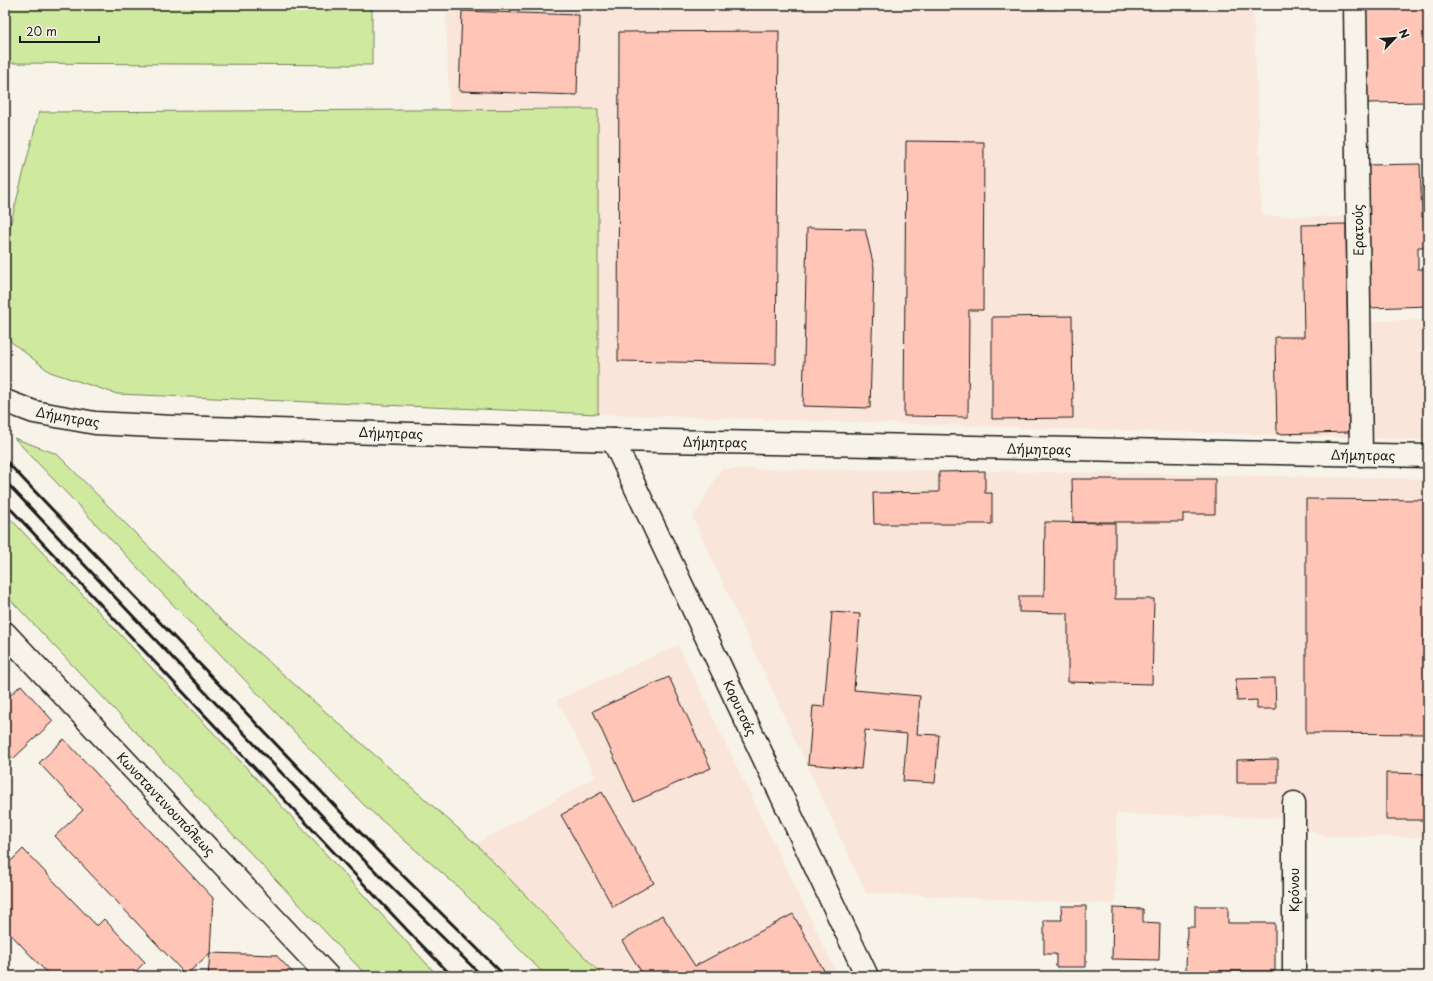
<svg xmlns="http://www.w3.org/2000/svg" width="1433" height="981" font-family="'Playpen Sans',sans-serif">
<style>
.built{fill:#f9e5d9}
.green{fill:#cfe99f;stroke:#76825e}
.building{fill:#ffc5b6;stroke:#1c1c1c}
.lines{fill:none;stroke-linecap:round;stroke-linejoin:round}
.minor-casing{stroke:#1c1c1c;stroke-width:25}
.minor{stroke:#f7f3e8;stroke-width:22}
.rail{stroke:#1c1c1c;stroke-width:3}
.labels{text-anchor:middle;stroke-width:3;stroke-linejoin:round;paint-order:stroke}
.street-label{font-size:13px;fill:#1c1c1c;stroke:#f7f3e8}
</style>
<rect width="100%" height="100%" fill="#f7f3e8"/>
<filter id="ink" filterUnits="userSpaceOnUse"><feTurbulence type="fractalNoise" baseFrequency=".025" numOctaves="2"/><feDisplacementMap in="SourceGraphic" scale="8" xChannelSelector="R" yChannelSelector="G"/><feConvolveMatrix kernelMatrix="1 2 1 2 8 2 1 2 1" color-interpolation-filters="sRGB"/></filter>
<g filter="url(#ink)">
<g class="built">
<polygon points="446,5 1253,5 1262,216 1344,217 1347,321 1428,320 1428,440 598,414 598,110 449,110"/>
<polygon points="721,469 985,471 1428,479 1428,837 1322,836 1289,818 1116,814 1115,904 866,893 693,518"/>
<polygon points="678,645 838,976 603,976 476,844 596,777 557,700"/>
</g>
<g class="green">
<polygon points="5,5 372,5 372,65 5,63"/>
<polygon points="598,109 598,414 117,394 50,372 5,337 5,245 39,112"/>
<polygon points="14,438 57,454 219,618 476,844 603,976 546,976 457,886 364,805"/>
<polygon points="5,513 242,763 438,976 367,976 5,594"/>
</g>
<g class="building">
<polygon points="1365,5 1428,5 1428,102 1366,103"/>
<polygon points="462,11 579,15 577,95 459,91"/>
<polygon points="779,31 776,364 618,361 619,32"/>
<polygon points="906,141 984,142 983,310 969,310 968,417 904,416"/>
<polygon points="1420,164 1422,217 1428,217 1428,247 1418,247 1418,269 1428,269 1428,306 1370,308 1367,165"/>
<polygon points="1346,224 1349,432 1277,434 1275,337 1304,337 1302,225"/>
<polygon points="807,228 865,229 874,267 870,408 803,406"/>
<polygon points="1072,316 1073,418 992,419 992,317"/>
<polygon points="985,471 985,493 992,493 992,524 874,524 873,493 939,492 939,472"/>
<polygon points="1072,479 1215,479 1215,514 1183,514 1183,522 1073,522"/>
<polygon points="1306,499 1428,500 1428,734 1306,733"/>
<polygon points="1045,522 1115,523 1115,599 1154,599 1152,684 1068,682 1068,613 1019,612 1019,596 1044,596"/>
<polygon points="832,612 860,614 854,690 920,696 917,734 939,735 935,783 903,781 907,734 865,730 861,769 808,764 813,706 824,707"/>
<polygon points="669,677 711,768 634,802 593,711"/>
<polygon points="1275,678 1276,709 1257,709 1257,700 1237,701 1236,679"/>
<polygon points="21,685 53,721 13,759 5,750 5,700"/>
<polygon points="64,739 213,898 210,953 186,975 55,836 83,810 39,763"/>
<polygon points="1278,759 1278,783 1237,783 1237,760"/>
<polygon points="1386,773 1428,774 1428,820 1386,820"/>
<polygon points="602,792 654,883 613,907 561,815"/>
<polygon points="23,849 97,926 104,919 145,962 133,974 135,976 50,976 5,928 5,867"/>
<polygon points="1061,906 1086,906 1086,967 1056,967 1056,954 1044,954 1044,920 1062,920"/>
<polygon points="1195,906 1228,906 1228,923 1275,923 1275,971 1186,971 1187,927 1195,927"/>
<polygon points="1113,908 1143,909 1143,922 1160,923 1159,960 1112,959"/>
<polygon points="793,914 827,976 644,976 622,941 662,915 695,966"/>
<polygon points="210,953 276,955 296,976 208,976"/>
</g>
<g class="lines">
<g class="minor-casing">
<g id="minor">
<polyline points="1355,5 1361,455"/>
<polyline points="5,401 34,412 95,423 173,427 613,440 1428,456"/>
<polyline points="613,440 867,976"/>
<polyline points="5,633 328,976"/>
<polyline points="1294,976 1294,803"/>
</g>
</g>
<use href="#minor" class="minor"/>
<g class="rail">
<polyline points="5,460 377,850 505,976"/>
<polyline points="5,481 366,862 482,976"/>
<polyline points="5,503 408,931 452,976"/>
</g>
</g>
</g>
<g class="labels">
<g class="street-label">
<text transform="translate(1358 230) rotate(-91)" y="5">Ερατούς</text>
<text transform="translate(68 417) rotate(10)" y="5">Δήμητρας</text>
<text transform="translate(391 433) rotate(2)" y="5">Δήμητρας</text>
<text transform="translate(715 442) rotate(1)" y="5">Δήμητρας</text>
<text transform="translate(1039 449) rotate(1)" y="5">Δήμητρας</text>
<text transform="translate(1363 455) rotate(1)" y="5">Δήμητρας</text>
<text transform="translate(740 708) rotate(65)" y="5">Κορυτσάς</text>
<text transform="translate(166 804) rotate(47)" y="5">Κωνσταντινουπόλεως</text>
<text transform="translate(1294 890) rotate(-90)" y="5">Κρόνου</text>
</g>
</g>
<rect width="1433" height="981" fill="none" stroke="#f7f3e8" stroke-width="20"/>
<rect x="10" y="10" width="1413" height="961" fill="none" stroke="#1c1c1c" stroke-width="1.5" filter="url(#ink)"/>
<g transform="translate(1395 38) rotate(65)" stroke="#f7f3e8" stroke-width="3" paint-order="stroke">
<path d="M0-3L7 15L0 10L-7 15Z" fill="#1c1c1c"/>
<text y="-6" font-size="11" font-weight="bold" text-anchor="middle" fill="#1c1c1c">N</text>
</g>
<path d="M20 36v6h79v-6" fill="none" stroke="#1c1c1c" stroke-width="2"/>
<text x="26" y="36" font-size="12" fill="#1c1c1c" stroke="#f7f3e8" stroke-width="3" paint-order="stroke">20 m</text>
</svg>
